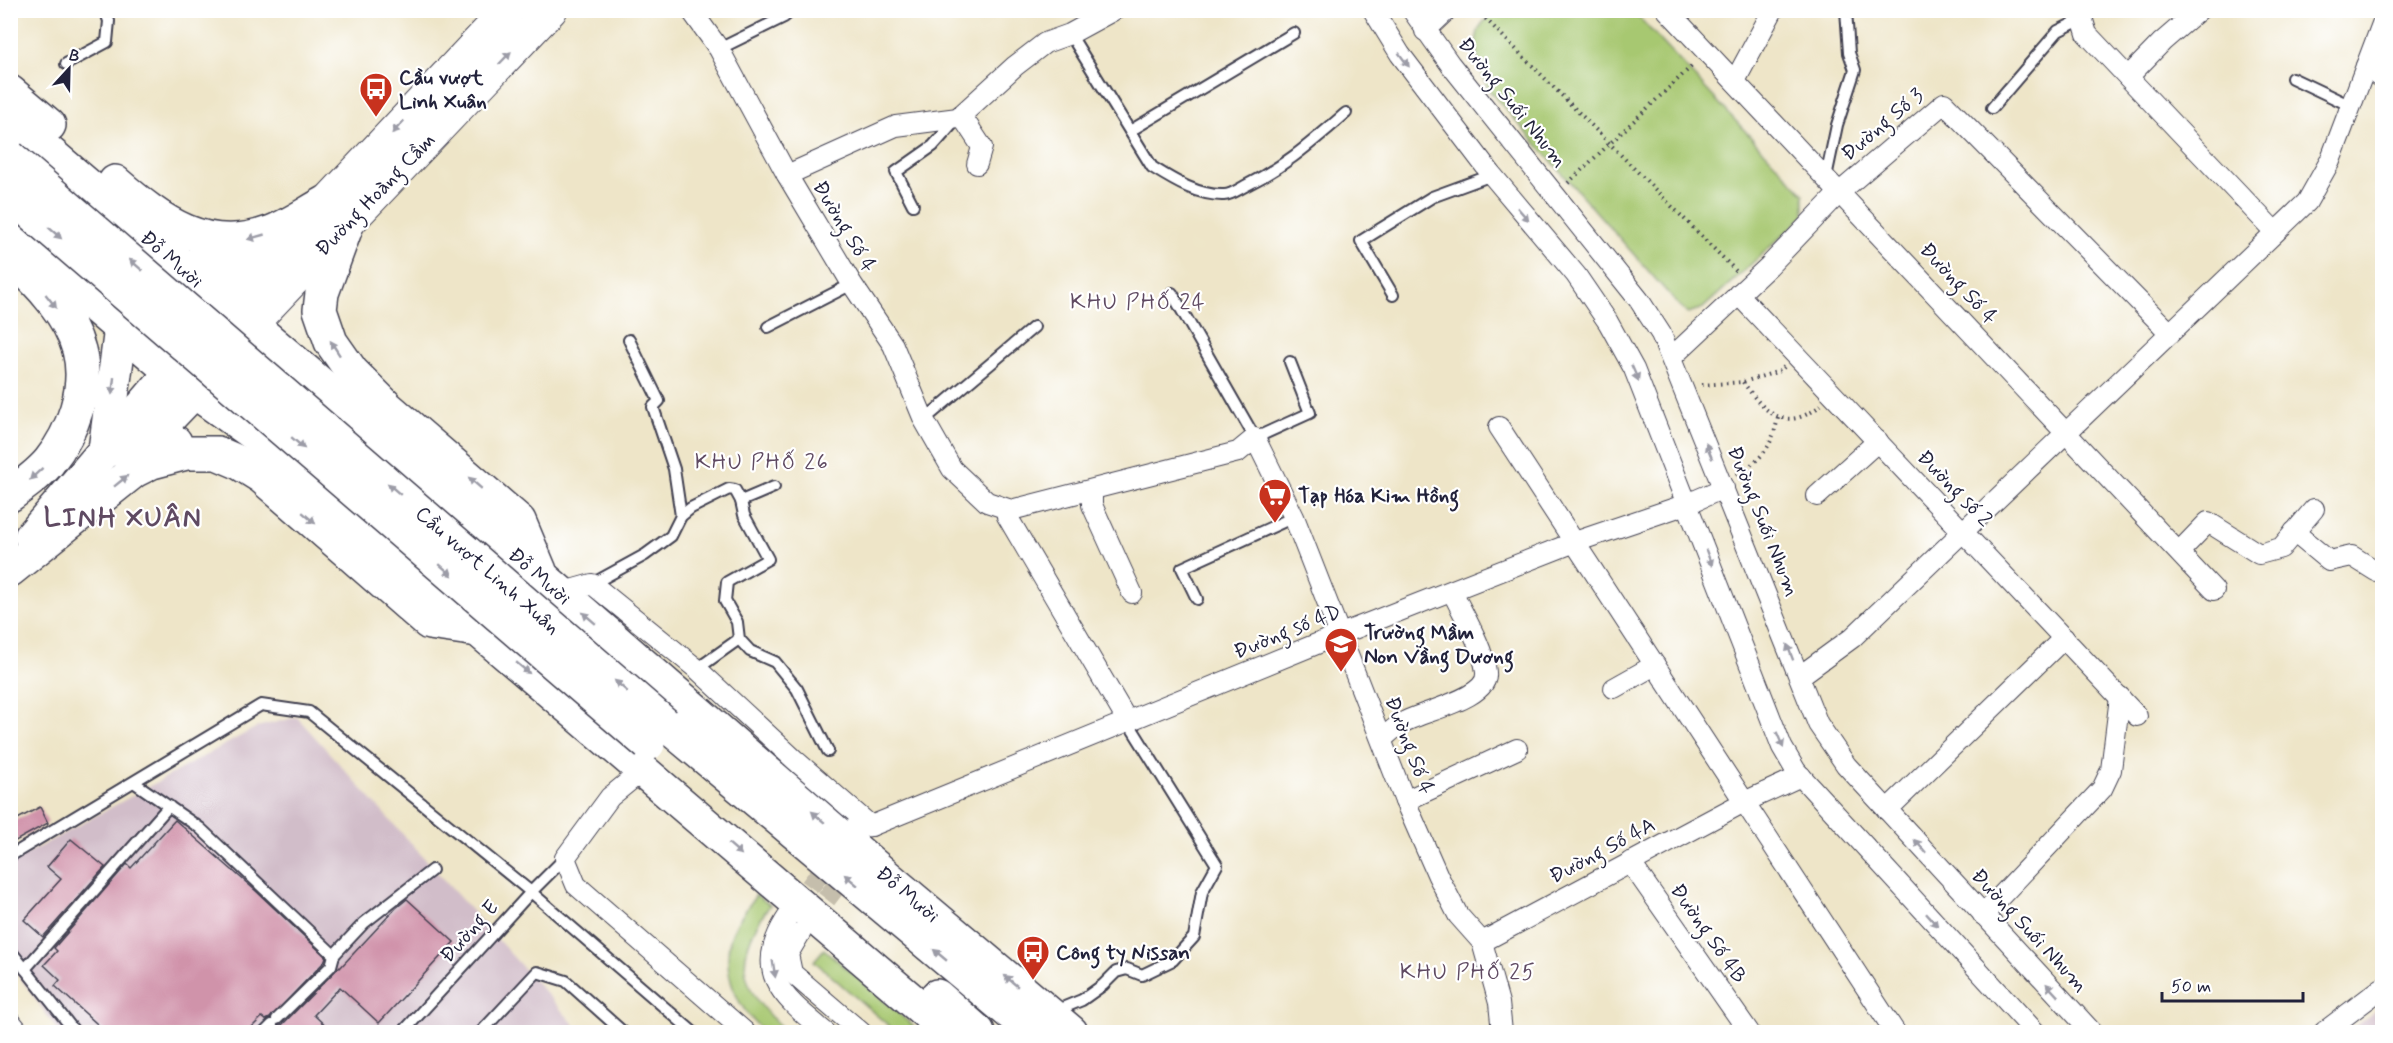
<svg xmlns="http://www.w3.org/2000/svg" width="2393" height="1043" font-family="Mynerve,sans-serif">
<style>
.industrial{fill:#d1bdc9}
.green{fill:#a7c871;stroke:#647556;stroke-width:1.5}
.building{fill:#d093aa}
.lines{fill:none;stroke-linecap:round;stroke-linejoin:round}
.minor-tunnel{stroke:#c5beac;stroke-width:20;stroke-dasharray:20 10;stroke-linecap:butt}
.service-casing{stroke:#413f50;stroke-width:14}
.minor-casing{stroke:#413f50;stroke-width:22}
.primary-casing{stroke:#413f50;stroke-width:34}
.trunk-casing{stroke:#413f50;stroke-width:36}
.path{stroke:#413f50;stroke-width:4;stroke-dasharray:1.5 4.5;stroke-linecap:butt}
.service{stroke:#fff;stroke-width:10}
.minor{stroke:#fff;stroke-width:20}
.primary{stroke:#fff;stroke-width:32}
.trunk{stroke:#fff;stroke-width:33}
.trunk-bridge-casing{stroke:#413f50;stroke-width:36;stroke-linecap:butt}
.trunk-bridge{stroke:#fff;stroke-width:33}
.oneway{fill:#9c9ca7}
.labels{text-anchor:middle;stroke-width:4.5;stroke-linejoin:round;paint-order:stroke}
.poi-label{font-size:21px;font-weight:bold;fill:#22223b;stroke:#fff;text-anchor:start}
.street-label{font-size:21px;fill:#22223b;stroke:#fff}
.neighbourhood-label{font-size:22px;letter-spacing:1.5px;fill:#5f4a62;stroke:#fff}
.district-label{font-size:27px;font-weight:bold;letter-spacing:1.5px;fill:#5f4a62;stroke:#fff}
</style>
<rect width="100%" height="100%" fill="#fff"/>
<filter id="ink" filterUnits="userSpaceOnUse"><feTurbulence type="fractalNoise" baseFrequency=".0167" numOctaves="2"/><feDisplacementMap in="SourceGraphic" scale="12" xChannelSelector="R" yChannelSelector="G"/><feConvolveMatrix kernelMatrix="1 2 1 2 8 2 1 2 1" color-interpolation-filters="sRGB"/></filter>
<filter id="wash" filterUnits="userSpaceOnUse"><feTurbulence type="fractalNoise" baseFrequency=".008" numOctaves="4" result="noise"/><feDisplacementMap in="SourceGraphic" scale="24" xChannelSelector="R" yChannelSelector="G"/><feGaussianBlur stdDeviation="1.35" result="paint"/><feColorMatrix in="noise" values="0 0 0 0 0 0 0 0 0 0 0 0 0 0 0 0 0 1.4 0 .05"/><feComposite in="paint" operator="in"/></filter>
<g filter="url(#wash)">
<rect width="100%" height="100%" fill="#eee5c8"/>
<g class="industrial">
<polygon points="297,717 581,1032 59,1032 11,965 10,863 257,727"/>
<polygon points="2382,1006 2382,1032 2347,1032"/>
</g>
<g class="green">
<path d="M1496,11H1633L1804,194V216L1703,308L1688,313L1681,308L1488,89C1481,71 1469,41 1482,24C1486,19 1492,15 1496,11Z"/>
<path d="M756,895L770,905C731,958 739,991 787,1032H765C738,1009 722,977 730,940C734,924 747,909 756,895Z"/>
<polygon points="824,949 920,1032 896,1032 814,961"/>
</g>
<g id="blocks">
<g class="building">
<polygon points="40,807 48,823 10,844 10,823"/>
<polygon points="175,820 256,891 326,957 324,962 270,1018 266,1020 262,1017 247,1032 106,1032 55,986 60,980 44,965 57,951 54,948 127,864 131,868"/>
<polygon points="71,839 105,867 43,937 24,920 61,879 47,867"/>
<polygon points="407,899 454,942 379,1023 340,987 314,1015 332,1032 279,1032 277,1030 339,967 340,968 396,908"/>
</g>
</g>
</g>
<g filter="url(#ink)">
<use href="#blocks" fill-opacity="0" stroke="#413f50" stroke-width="1.5"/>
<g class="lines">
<g class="minor-tunnel">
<polyline points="792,911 835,853"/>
<polyline points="808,923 850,868"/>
</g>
<g class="service-casing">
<g id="service">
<path d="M1070,34L1152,167C1173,180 1198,196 1224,195C1231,195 1239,189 1245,186C1286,166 1312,142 1346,113"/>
<polyline points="719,49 784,17 792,10"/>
<polyline points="66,64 107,42 109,21 105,10"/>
<polyline points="2292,78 2351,106"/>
<polyline points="1992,108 2058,31 2082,19"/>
<polyline points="1130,131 1294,33"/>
<polyline points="1826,177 1837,125 1855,70 1849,53 1846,10"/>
<polyline points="913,205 896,172 933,146 956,120"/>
<polyline points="1172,293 1255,438 1310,413 1290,362"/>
<polyline points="1393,295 1361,241 1432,197 1492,175"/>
<polyline points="768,327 852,284"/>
<polyline points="629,340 659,401 653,407 674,469 681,516"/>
<polyline points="924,420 1034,327"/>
<polyline points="741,501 744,515 768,559 727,582 725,601 737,622 739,639 750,651 775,662 797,689 828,751"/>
<polyline points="592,584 645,555 671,536 681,516 691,508 729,489 735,490 741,501 774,487"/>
<polyline points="1197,599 1182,568 1294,517"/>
<polyline points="697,669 739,639"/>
<polyline points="135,783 200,828 334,955 331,966 277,1019"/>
<polyline points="10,856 261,705 309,712 531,892 693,1032"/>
<polyline points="10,950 75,1032"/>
<polyline points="334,955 364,923 432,870"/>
<polyline points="25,969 169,806"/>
<polyline points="1055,1011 1082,1000 1103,985 1116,972 1127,969 1142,975 1173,960 1194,937 1202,892 1217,865 1128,722"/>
<polyline points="265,1032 272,1025"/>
<polyline points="403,1032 531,892 565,858"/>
<polyline points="481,1032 537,972 566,981 623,1032"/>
</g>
</g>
<g class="minor-casing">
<g id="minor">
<polyline points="691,10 719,49 787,175 852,284 893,345 924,420 952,469 987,502 1011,510 1238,452 1255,438 1294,517 1405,801 1438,876 1458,915 1482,942 1499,1003 1502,1032"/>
<polyline points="1373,10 1400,54 1492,175 1576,275 1608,322 1634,369 1782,747 1796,771 2035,1032"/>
<polyline points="1412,10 1450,64 1639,300 1661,334 1818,724 1846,765 2092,1032"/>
<polyline points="1667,10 2214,590"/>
<polyline points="2076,10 2081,14 2087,34 2275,232"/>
<polyline points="1425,31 1447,10"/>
<polyline points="2366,66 2382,79"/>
<polyline points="2128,77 2162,42 2199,10"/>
<polyline points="1735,81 1773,10"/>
<polyline points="961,115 982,147 977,164"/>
<polyline points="787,175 896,126 958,118 1015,66 1045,43 1070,34 1114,10"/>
<polyline points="1738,294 2137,716"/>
<polyline points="1672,357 1769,266 1840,192 1944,103 2170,333"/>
<polyline points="1499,427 1895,1032"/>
<polyline points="1092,490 1092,505 1132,593"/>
<polyline points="1817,496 1878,441"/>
<polyline points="1011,510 1007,516 1128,722"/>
<polyline points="2294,532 2329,561 2352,556 2376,571"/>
<polyline points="2179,552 2208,522 2259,554 2281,548 2314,509"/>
<polyline points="560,593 592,584 697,669 795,760 871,826"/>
<polyline points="1800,676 1852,638 2307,202 2330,161 2382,24"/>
<polyline points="1614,688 1655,665"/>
<path d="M1382,739C1389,733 1396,726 1404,722C1422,711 1490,699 1486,672C1483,646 1463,615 1452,591"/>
<polyline points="643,770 610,797 565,858 576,885 745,1032"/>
<polyline points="1405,801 1517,749"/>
<polyline points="1887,810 2064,638"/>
<polyline points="853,829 871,826 1341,634 1575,542 1687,504 1724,488"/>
<polyline points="1630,862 1749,1032"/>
<path d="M789,915C750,972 782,996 825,1032"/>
<polyline points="1983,915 2102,789 2111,770 2120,697"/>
<polyline points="801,932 788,954 792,973 861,1032"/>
<polyline points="1482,942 1744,802 1801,776"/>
<polyline points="10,1021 19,1032"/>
<polyline points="2324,1032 2382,988"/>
</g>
</g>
<g class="primary-casing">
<g id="primary">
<polyline points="228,307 508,10"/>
<polyline points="250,326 551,10"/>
</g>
</g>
<g class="trunk-casing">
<g id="trunk">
<polyline points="10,92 49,125"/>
<polyline points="10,119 308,373 885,875 1071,1032"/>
<path d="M115,182C161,222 206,256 269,233C289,226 308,212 327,202"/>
<polyline points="348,222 322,293 320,310 331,342 352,372 387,407 519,521 540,571"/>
<polyline points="10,234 195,392 254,434 478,630 949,1032"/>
<polyline points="176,270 181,266 230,269 250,266 284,250"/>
<polyline points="126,440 163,424 209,376"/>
<polyline points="105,450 175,442"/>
<polyline points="105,450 121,328 132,316"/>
<path d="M10,495C24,485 38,475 49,462C73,432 89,388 79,350C70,316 40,283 14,261"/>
<polyline points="31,537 186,355"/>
<polyline points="10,570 134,471 152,462 186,453 217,453 238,462 262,477 429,623 478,630"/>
<polyline points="665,724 1033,1032"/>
<polyline points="937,996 978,1032"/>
</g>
</g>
<g class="path">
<polyline points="1477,10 1737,272"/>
<polyline points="1568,183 1693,65"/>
<path d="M1743,382C1765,413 1785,434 1821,405"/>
<polyline points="1702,385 1743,382 1780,371 1784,367"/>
<path d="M1736,475C1762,459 1771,449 1778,418"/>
</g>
<use href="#service" class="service"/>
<use href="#minor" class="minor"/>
<use href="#primary" class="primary"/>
<use href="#trunk" class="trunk"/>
<g class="trunk-bridge-casing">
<g id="trunk-bridge">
<polyline points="10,157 665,724"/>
<polyline points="10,195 648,744"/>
</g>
</g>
<use href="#trunk-bridge" class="trunk-bridge"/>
</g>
<defs><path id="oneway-solid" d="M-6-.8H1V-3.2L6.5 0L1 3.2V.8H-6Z" transform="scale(1.5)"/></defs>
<g class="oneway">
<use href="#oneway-solid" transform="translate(505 58) rotate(-46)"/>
<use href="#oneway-solid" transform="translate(1404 60) rotate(53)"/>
<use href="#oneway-solid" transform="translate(398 127) rotate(133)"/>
<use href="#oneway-solid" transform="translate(1523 214) rotate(49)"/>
<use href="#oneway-solid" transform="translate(55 233) rotate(41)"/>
<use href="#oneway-solid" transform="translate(256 237) rotate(164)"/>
<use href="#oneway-solid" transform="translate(136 265) rotate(-139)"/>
<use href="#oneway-solid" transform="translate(51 301) rotate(52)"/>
<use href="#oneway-solid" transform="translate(335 348) rotate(-123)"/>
<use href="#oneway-solid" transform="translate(1635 373) rotate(66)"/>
<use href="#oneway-solid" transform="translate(113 386) rotate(97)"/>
<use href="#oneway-solid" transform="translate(298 443) rotate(41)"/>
<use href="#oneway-solid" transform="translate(1709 451) rotate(-112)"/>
<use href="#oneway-solid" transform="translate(36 474) rotate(137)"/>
<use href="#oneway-solid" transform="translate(121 481) rotate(-39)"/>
<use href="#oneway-solid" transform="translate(475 483) rotate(-139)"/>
<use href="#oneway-solid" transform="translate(394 489) rotate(-139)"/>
<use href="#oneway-solid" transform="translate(309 518) rotate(41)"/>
<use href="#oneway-solid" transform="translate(1709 558) rotate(69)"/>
<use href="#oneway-solid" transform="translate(446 570) rotate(41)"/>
<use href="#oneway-solid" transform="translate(589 618) rotate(-139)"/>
<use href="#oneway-solid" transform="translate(1790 652) rotate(-111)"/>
<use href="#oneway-solid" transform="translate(523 668) rotate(40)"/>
<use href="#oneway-solid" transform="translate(621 686) rotate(-139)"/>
<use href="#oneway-solid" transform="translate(1780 740) rotate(67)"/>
<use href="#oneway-solid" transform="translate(818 817) rotate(-139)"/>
<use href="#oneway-solid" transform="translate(1920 846) rotate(-132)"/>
<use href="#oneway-solid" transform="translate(735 849) rotate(41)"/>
<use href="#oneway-solid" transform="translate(851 880) rotate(-140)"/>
<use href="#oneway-solid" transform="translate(1932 920) rotate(48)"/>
<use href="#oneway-solid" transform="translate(940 955) rotate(-140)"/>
<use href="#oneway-solid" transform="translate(774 969) rotate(81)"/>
<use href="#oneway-solid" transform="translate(1011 981) rotate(-140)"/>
<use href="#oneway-solid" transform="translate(2052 990) rotate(-133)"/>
</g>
</g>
<defs>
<g id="bus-pin" transform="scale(1.725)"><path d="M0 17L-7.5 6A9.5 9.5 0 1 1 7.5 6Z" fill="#c8321e" stroke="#fff"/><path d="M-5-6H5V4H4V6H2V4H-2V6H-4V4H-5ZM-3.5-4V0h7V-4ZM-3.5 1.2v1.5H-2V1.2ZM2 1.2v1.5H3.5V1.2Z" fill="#fff"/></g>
<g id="supermarket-pin" transform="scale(1.725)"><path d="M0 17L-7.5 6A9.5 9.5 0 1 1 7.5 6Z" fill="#c8321e" stroke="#fff"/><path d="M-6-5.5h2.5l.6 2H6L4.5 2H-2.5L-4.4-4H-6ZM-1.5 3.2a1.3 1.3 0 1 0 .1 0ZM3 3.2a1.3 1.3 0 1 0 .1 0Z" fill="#fff"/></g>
<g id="school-pin" transform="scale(1.725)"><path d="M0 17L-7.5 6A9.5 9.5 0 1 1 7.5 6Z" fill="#c8321e" stroke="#fff"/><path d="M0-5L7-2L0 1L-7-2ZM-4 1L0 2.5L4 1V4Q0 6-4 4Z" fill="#fff"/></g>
</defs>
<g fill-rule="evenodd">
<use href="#bus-pin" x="376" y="89"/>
<use href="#supermarket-pin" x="1275" y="495"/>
<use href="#school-pin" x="1341" y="644"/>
<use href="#bus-pin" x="1033" y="952"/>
</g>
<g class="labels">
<g class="poi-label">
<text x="399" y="84">Cầu vượt<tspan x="399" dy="24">Linh Xuân</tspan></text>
<text x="1298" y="502">Tạp Hóa Kim Hồng</text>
<text x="1364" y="639">Trường Mầm<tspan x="1364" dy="24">Non Vầng Dương</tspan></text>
<text x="1056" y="959">Công ty Nissan</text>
</g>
<g class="street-label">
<text transform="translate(1513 102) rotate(51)" y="7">Đường Suối Nhum</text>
<text transform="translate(1882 124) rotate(-40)" y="7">Đường Số 3</text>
<text transform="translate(375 194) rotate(-46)" y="7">Đường Hoàng Cầm</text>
<text transform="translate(845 226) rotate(59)" y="7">Đường Số 4</text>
<text transform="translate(172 259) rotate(41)" y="7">Đỗ Mười</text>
<text transform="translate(1959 283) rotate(47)" y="7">Đường Số 4</text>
<text transform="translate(1955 488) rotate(46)" y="7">Đường số 2</text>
<text transform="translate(1764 521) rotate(68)" y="7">Đường Suối Nhum</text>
<text transform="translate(488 570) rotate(41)" y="7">Cầu vượt Linh Xuân</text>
<text transform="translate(540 576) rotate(41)" y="7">Đỗ Mười</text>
<text transform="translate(1287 631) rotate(-22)" y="7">Đường số 4D</text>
<text transform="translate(1410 745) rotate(69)" y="7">Đường Số 4</text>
<text transform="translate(1602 850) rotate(-28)" y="7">Đường Số 4A</text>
<text transform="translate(908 894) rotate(40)" y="7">Đỗ Mười</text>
<text transform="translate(2030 930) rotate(47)" y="7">Đường Suối Nhum</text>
<text transform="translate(469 931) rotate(-48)" y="7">Đường E</text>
<text transform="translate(1709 933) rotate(55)" y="7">Đường Số 4B</text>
</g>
<g class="neighbourhood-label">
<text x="1138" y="309">KHU PHỐ 24</text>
<text x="762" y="469">KHU PHỐ 26</text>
<text x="1468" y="979">KHU PHỐ 25</text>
</g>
<g class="district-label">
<text x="123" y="526">LINH XUÂN</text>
</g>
</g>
<rect width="2393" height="1043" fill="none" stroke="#fff" stroke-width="36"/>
<g transform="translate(69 69) rotate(22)" stroke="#ffffff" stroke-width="4.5" paint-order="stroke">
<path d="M0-4.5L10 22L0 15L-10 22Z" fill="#22223b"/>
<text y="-9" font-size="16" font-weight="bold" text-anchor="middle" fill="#22223b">B</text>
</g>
<path d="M2162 992v9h141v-9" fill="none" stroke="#22223b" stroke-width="3"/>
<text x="2171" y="992" font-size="18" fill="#22223b" stroke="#ffffff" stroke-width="4.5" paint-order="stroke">50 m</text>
</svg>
